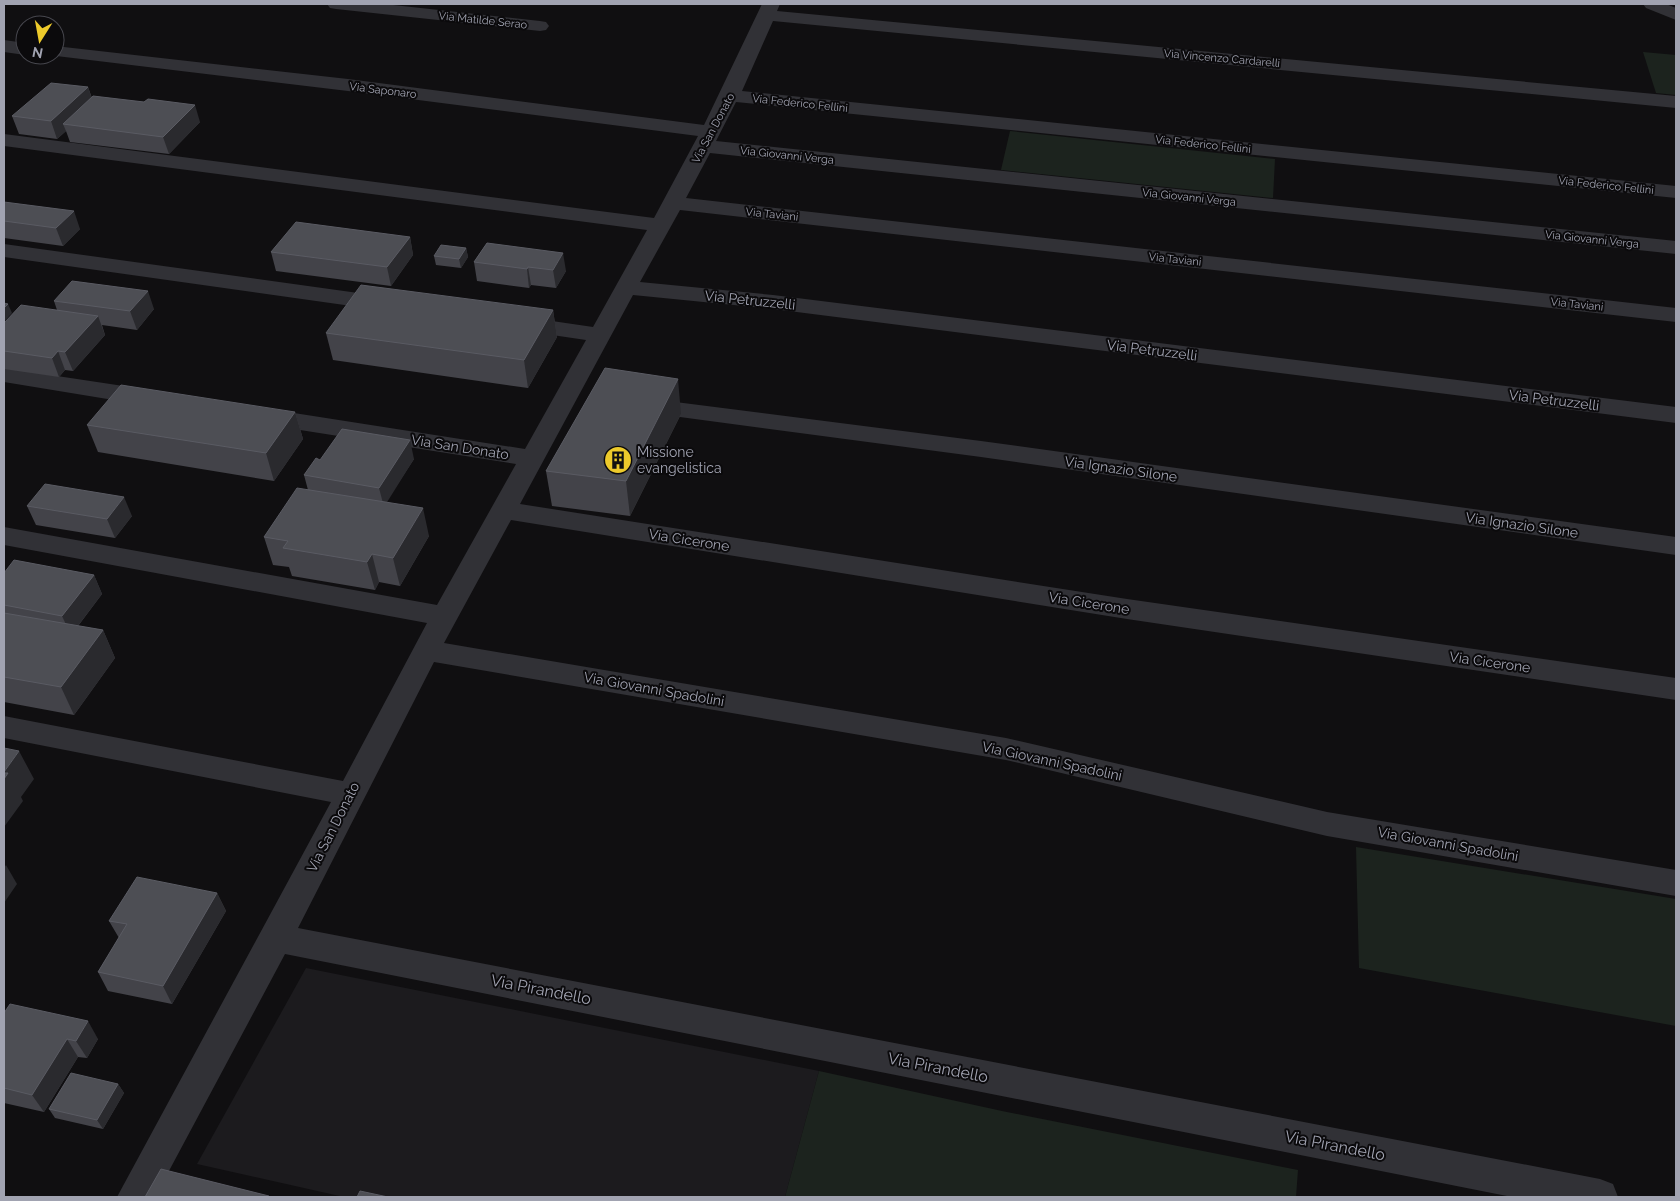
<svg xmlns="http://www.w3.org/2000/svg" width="1680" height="1201" font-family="Raleway,sans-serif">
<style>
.built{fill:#1c1b1e}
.green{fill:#1c231e}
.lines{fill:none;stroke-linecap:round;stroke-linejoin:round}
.minor{fill:#313136;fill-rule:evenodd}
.wall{fill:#434349}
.shaded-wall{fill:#2a2a2e}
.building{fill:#4d4e54;stroke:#5a5b63}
.labels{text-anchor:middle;stroke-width:4;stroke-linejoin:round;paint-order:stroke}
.far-street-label{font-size:11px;fill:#a1a3b1;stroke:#0b0a0c}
.street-label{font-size:14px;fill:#a1a3b1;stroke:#0b0a0c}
.poi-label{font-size:14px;fill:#a1a3b1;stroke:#0b0a0c;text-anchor:start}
.near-street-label{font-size:16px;fill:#a1a3b1;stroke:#0b0a0c}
</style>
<rect width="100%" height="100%" fill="#100f11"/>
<polygon class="built" points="306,968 819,1071 785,1197 344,1197 197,1164"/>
<g class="green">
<polygon points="1643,52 1676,55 1676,95 1656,93"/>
<polygon points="1010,131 1275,159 1273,198 1001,170"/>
<polygon points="1356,847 1676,899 1676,1026 1359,968"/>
<polygon points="819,1071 1002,1111 1298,1170 1296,1197 785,1197"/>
</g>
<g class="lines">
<g class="minor">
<polygon points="327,4 384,4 540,21 546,22 549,26 546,30 540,31 336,9 330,8"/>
<polygon points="762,4 780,4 777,11 1676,96 1676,108 773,21 742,91 1676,186 1676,198 736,102 716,141 1676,241 1676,254 710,153 686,198 1676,308 1676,322 680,210 640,282 773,295 1676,407 1676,423 773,309 633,295 520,504 1127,599 1676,678 1676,700 1127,619 511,520 444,643 1006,738 1327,812 1676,870 1676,896 1327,836 1006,760 434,662 298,928 1600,1179 1613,1184 1618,1197 1512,1197 285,954 155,1197 117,1197 331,802 4,738 4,716 343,781 427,623 4,545 4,527 437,605 516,464 262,424 253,421 250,416 253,411 262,408 525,449 586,340 518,330 510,328 506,323 510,318 518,316 593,327 647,230 4,146 4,134 654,218 698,136 348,91 48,55 55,55 55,46 348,79 704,125"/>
<polygon points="1643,4 1666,4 1676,8 1676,20 1646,8"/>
<polygon points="4,40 25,43 25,55 4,52"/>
<polygon points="4,244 387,297 395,299 398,304 395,309 387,311 4,257"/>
<polygon points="4,368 150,390 159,393 162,398 159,403 150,406 4,382"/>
<polygon points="644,398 981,441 1676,537 1676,555 981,457 635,411 632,406 635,401"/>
</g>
</g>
<g class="wall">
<polygon points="88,87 92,98 200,122 169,154 70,142 66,131 57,139 19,134 12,116"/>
<polygon points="4,203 80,229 63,246 4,238"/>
<polygon points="410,237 413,255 391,286 276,271 271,252"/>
<polygon points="487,243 566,271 556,288 531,285 529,288 477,281 474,262"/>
<polygon points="466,248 468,257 461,268 436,265 434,256"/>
<polygon points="54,301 154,309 137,330 102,325 105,335 73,371 65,370 59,377 4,369 4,323 57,310"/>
<polygon points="553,310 557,337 528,388 333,360 326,333"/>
<polygon points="295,412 303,439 274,481 98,452 87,425"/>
<polygon points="681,414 630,516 552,506 546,471"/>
<polygon points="414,459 386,502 429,536 400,586 379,582 375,590 292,576 289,567 273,565 264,537 308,490 304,475 320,460"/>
<polygon points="27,506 132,516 115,538 36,525"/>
<polygon points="4,573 94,575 102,594 78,626 103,630 115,658 74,715 4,702"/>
<polygon points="217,893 226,911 172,1004 108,991 98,972 119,938 109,921"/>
<polygon points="4,1013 98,1039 87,1058 78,1057 44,1112 4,1103"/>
<polygon points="118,1084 124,1093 103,1129 55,1118 49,1109"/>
</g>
<g class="shaded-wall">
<polygon points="88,87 94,105 63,124 66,131 57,139 51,121"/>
<polygon points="195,105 200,122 169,154 163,137"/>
<polygon points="74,211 80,229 63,246 56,228"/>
<polygon points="410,237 413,255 391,286 387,267"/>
<polygon points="466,248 468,257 461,268 459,259"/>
<polygon points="563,253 566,271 556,288 553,270"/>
<polygon points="528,267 531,285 529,288 527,269"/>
<polygon points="148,291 154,309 137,330 130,311"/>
<polygon points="8,304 12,313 4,322 4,308"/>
<polygon points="553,310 557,337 528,388 524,360"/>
<polygon points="98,316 105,335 73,371 65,352"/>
<polygon points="58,351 65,370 59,377 52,358"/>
<polygon points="678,379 681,414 630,516 626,481"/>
<polygon points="295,412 303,439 274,481 266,453"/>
<polygon points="410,440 414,459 384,507 379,488"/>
<polygon points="124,497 132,516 115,538 107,519"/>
<polygon points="423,508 429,536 400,586 393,558"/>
<polygon points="372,554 379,582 375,590 367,562"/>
<polygon points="94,575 102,594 71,635 62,616"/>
<polygon points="103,630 115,658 74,715 61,687"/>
<polygon points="19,751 34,779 21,797 23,801 4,827 4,772"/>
<polygon points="6,865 17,884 4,903 4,868"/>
<polygon points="217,893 226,911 172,1004 163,986"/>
<polygon points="88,1021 98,1039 87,1058 76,1041"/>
<polygon points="67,1039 78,1057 44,1112 32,1095"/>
<polygon points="118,1084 124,1093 103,1129 97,1120"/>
</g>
<g class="building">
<polygon points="51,83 88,87 51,121 12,116"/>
<polygon points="93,96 144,102 148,99 195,105 163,137 63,124"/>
<polygon points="4,202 74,211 56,228 4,221"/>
<polygon points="296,222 410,237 387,267 271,252"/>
<polygon points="487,243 563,253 553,270 528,267 527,269 474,262"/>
<polygon points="441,245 466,248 459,259 434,256"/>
<polygon points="72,281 148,291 130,311 54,301"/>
<polygon points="361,285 553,310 524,360 326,333"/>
<polygon points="4,303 8,304 4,308"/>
<polygon points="21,305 98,316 65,352 58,351 52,358 4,351 4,323"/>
<polygon points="605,368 678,379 626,481 546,471"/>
<polygon points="121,385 295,412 266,453 87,425"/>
<polygon points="342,429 410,440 379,488 304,475 316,458 320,460"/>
<polygon points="45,484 124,497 107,519 27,506"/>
<polygon points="297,488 423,508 393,558 372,554 367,562 283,548 288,541 264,537"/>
<polygon points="14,560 94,575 62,616 4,605 4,573"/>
<polygon points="4,613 103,630 61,687 4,677"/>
<polygon points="4,748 19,751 4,772"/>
<polygon points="4,773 8,773 4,779"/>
<polygon points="137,877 217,893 163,986 98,972 127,924 109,921"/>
<polygon points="10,1004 88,1021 76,1041 67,1039 32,1095 4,1088 4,1013"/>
<polygon points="71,1073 118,1084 97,1120 49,1109"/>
<polygon points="161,1169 269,1196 268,1197 145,1197"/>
<polygon points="360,1191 388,1197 357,1197"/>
</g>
<defs>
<g id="building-disc" transform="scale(1.4375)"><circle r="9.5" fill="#edca2b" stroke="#0b0a0c"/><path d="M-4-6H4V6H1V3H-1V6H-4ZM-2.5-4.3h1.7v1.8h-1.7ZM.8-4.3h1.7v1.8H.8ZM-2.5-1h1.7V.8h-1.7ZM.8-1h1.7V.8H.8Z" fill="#111"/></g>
</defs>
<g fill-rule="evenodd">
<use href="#building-disc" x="618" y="460"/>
</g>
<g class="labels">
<g class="far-street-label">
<text transform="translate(483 20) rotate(6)" y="4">Via Matilde Serao</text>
<text transform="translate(1222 58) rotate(5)" y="4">Via Vincenzo Cardarelli</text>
<text transform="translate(383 90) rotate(7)" y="4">Via Saponaro</text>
<text transform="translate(800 103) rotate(6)" y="4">Via Federico Fellini</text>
<text transform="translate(713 128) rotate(-62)" y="4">Via San Donato</text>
<text transform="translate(1203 144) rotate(6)" y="4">Via Federico Fellini</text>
<text transform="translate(787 155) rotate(6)" y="4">Via Giovanni Verga</text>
<text transform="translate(1606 185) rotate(6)" y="4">Via Federico Fellini</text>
<text transform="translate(1189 197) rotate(6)" y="4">Via Giovanni Verga</text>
<text transform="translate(772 214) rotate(6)" y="4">Via Taviani</text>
<text transform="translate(1592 239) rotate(6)" y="4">Via Giovanni Verga</text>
<text transform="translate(1175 259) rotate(6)" y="4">Via Taviani</text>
<text transform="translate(1577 304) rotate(6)" y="4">Via Taviani</text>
</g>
<g class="street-label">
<text transform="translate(750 300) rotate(6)" y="5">Via Petruzzelli</text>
<text transform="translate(1152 350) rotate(7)" y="5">Via Petruzzelli</text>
<text transform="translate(1554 400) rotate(7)" y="5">Via Petruzzelli</text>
<text transform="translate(460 447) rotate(9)" y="5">Via San Donato</text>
<text transform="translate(1121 469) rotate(8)" y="5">Via Ignazio Silone</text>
<text transform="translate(1522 525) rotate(8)" y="5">Via Ignazio Silone</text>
<text transform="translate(689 540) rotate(9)" y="5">Via Cicerone</text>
<text transform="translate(1089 603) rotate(9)" y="5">Via Cicerone</text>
<text transform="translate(1490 662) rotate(8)" y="5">Via Cicerone</text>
<text transform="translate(654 689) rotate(10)" y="5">Via Giovanni Spadolini</text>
<text transform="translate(1052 761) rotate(12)" y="5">Via Giovanni Spadolini</text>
<text transform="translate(333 827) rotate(-63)" y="5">Via San Donato</text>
<text transform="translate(1448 844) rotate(10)" y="5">Via Giovanni Spadolini</text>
</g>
<g class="poi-label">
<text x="637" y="457">Missione<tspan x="637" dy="16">evangelistica</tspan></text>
</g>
<g class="near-street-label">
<text transform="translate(541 989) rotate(11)" y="6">Via Pirandello</text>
<text transform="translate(938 1067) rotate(11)" y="6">Via Pirandello</text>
<text transform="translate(1335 1145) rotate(11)" y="6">Via Pirandello</text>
</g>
</g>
<rect width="1680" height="1201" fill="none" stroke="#a1a3b1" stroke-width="10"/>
<g transform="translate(40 40) rotate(191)"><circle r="24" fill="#0b0a0c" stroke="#47474e"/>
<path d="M0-4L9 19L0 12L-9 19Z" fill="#edca2b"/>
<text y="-8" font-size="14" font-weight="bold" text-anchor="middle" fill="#a1a3b1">N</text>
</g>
</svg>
